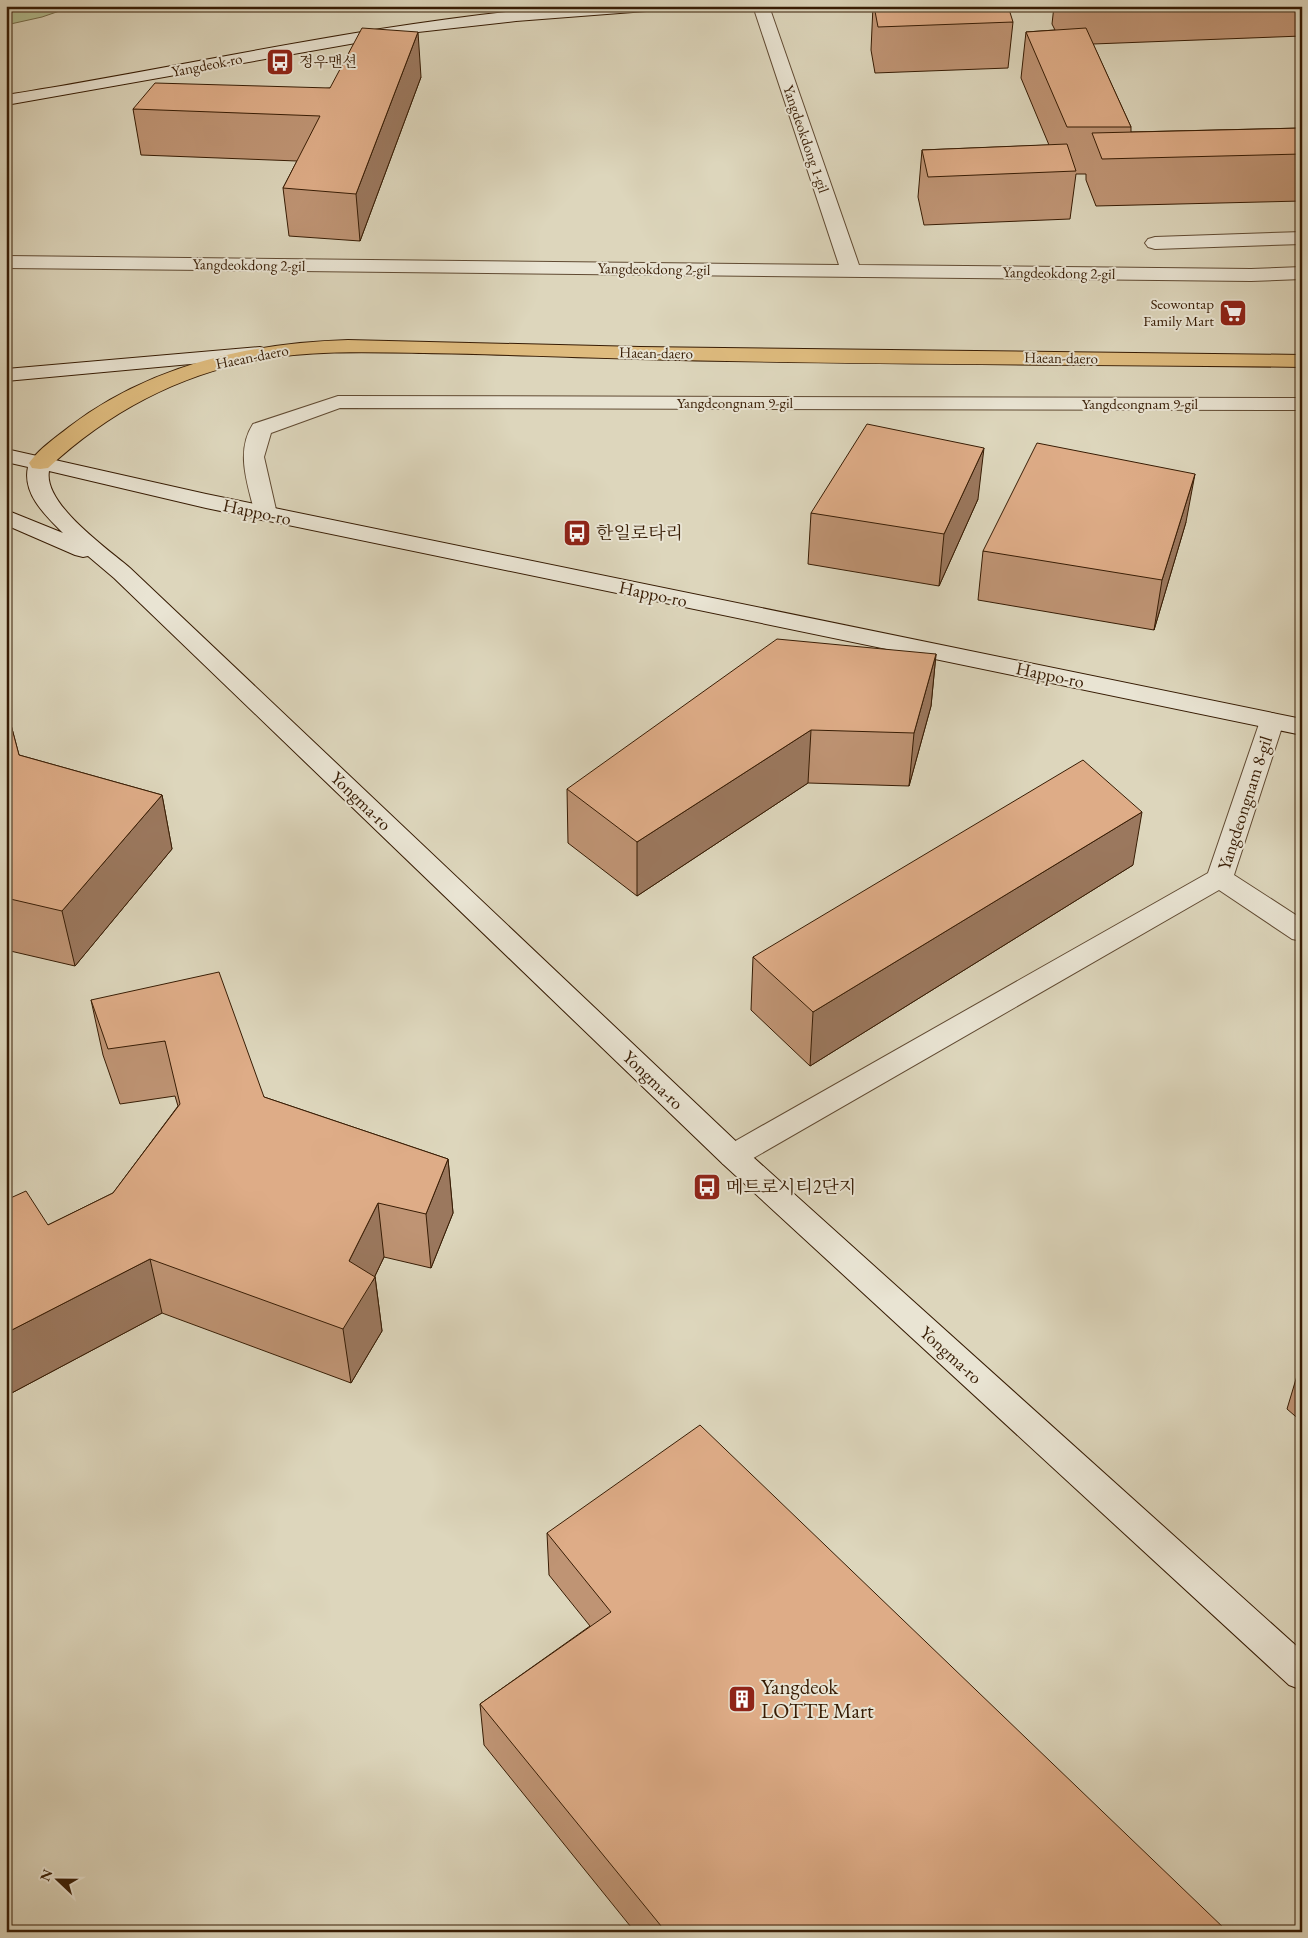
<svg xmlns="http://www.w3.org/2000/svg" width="1308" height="1938" font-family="'EB Garamond','Noto Serif KR',serif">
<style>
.green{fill:#b2bd90;stroke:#746c4a}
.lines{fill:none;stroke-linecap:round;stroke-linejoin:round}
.lane-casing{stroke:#604a32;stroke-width:2}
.street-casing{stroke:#604a32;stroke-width:2}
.secondary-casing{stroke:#371c04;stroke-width:2}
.primary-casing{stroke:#371c04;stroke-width:2}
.lane{fill:#e9e4d3;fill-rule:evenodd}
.street{fill:#e9e4d3;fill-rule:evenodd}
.secondary{fill:#e9e4d3;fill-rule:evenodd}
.primary{fill:#debb7e;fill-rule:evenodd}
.wall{fill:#bf9474;stroke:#371c04}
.shaded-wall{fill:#9b785e;stroke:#371c04}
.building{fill:#deac87;stroke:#371c04}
.labels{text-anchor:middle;stroke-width:4;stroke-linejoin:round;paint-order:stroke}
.far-poi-label{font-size:15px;fill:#371c04;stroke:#e9e4d3;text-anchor:start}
.far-street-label{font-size:15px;fill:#371c04;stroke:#e9e4d3}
.street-label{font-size:18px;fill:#371c04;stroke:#e9e4d3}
.poi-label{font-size:18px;fill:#371c04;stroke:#e9e4d3;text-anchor:start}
.near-poi-label{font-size:21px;fill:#371c04;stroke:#e9e4d3;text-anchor:start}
</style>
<rect width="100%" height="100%" fill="#ddd6bc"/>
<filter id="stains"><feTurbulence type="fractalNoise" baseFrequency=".004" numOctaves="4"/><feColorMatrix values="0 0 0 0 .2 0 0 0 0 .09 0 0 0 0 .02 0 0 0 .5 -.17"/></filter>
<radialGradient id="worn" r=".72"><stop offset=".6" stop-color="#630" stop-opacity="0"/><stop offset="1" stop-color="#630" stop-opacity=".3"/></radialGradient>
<polygon class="green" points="6,6 74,6 42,17 6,25"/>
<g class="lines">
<g class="lane-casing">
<polygon id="lane" points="1302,232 1302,244 1155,249 1148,247 1145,243 1148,239 1155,237"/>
</g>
<g class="street-casing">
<g id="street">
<polygon points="753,6 769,6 859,265 1251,269 1302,267 1302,279 1251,281 6,268 6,256 839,265"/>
<path d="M338,396L1302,398V410L340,408L271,433L264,457L277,514L274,519L266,521L258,519L255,514C248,485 235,452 253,424Z"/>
<polygon points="1272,713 1281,716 1284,721 1234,875 1302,919 1302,941 1292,939 1219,890 743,1164 733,1167 723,1164 718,1156 723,1148 1208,873 1260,721 1263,716"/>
</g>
</g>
<g class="secondary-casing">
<g id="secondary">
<path d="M568,6H654L652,9L646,11L516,21L418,32L6,105V95C194,65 379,21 568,6Z"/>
<polygon points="260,347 267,349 270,353 267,357 6,381 6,369"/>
<path d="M6,449L206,494L1302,719V735L206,508L49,471C43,504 108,549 130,568L743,1148L1302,1651V1690L1289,1685L723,1164L114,578L88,556L83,557L75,555L6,525V510L63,533C46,516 22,494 28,467L6,462Z"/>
</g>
</g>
<g class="primary-casing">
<path id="primary" d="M348,340L640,347L1302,355V367C1080,364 859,365 637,359C566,357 495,354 424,353C369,352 312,350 257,360C178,375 107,413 48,468L40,469L32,468L29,463C39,449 55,438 69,427C149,366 248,343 348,340Z"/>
</g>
<use href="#lane" class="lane"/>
<use href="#street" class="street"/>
<use href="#secondary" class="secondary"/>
<use href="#primary" class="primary"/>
</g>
<g class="wall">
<polygon points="873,6 1013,22 1008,68 875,73 871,50"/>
<polygon points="1054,6 1302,6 1302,36 1093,44 1131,127 1131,132 1302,128 1302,201 1096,206 1086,180 1086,174 1076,174 1070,219 924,225 918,197 922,150 1049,145 1021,78 1026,32 1055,30 1052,24"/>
<polygon points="421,77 360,241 289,236 283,188 297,161 141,155 133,109 330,88"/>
<polygon points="978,499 939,586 808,564 811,513"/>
<polygon points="1186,522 1154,630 978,600 983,551"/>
<polygon points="936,654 931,706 909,786 808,783 637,896 568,843 567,789"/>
<polygon points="6,706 19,755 162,795 172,849 75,966 6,950"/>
<polygon points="1133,865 810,1066 751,1010 753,957"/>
<polygon points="91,1000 264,1097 448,1159 453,1213 431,1268 384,1257 375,1276 382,1331 351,1383 162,1313 6,1396 6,1200 48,1225 113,1193 178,1106 175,1096 120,1104 103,1055"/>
<polygon points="1302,1359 1302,1422 1287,1409"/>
<polygon points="547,1533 1228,1932 635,1932 484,1745 480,1704 590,1626 549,1575"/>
</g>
<g class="shaded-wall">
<polygon points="418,32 421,77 360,241 356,194"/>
<polygon points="984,448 978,499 939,586 944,534"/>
<polygon points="1195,474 1186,522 1154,630 1162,580"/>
<polygon points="936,654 931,706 909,786 914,733"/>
<polygon points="811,730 808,783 637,896 637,842"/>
<polygon points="162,795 172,849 75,966 62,911"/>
<polygon points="1142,812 1133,865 810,1066 813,1012"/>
<polygon points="448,1159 453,1213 431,1268 426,1214"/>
<polygon points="378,1203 384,1257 372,1282 375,1277 382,1331 351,1383 343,1329 349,1261"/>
<polygon points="150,1259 162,1313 6,1396 6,1333"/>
</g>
<g class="building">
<polygon points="874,6 1008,6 1013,22 878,27"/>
<polygon points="362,28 418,32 356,194 283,188 320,116 133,109 155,83 330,88"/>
<polygon points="1086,28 1131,127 1067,127 1026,32"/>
<polygon points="1302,128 1302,154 1102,159 1092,133"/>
<polygon points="1067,144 1076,171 928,177 922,150"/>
<polygon points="867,424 984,448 944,534 811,513"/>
<polygon points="1037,443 1195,474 1162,580 983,551"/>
<polygon points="777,639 936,654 914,733 811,730 637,842 567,789"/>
<polygon points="6,706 19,755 162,795 62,911 6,898"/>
<polygon points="1083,760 1142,812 813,1012 753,957"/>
<polygon points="219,972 264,1097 448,1159 426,1214 378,1203 349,1261 375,1277 343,1329 150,1259 6,1333 6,1200 26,1191 48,1225 113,1193 180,1104 165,1041 108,1049 91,1000"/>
<polygon points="700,1425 1228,1932 666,1932 480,1704 611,1612 547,1533"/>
</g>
<defs>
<g id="bus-square" transform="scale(1.4375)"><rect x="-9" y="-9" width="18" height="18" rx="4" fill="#8f2418" stroke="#e9e4d3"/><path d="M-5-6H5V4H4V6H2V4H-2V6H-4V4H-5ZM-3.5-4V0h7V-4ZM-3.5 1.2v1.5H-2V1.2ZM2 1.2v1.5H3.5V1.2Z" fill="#fff"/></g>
<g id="supermarket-square" transform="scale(1.4375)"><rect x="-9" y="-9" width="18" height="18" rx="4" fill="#8f2418" stroke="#e9e4d3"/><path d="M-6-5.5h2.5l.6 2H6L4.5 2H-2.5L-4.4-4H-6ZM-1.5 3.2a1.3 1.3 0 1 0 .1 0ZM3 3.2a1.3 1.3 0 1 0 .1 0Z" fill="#fff"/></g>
<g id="building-square" transform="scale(1.4375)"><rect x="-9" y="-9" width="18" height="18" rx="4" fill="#8f2418" stroke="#e9e4d3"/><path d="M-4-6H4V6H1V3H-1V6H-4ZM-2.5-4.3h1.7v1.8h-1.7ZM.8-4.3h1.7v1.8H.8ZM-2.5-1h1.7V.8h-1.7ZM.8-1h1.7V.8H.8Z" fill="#fff"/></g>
</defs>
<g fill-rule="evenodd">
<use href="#bus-square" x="280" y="62"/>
<use href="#supermarket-square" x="1233" y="313"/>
<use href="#bus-square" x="577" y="533"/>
<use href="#bus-square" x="707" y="1187"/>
<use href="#building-square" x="742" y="1699"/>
</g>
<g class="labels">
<g class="far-poi-label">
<text x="299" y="67">정우맨션</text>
<text x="1214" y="309" text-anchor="end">Seowontap<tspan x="1214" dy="17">Family Mart</tspan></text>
</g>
<g class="far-street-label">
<text transform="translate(207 65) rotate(-11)" y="5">Yangdeok-ro</text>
<text transform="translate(806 139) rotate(71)" y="5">Yangdeokdong 1-gil</text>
<text transform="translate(249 265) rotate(1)" y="5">Yangdeokdong 2-gil</text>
<text transform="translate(654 269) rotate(1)" y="5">Yangdeokdong 2-gil</text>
<text transform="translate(1059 273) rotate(1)" y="5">Yangdeokdong 2-gil</text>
<text transform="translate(656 353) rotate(1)" y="5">Haean-daero</text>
<text transform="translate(252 357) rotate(-11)" y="5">Haean-daero</text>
<text transform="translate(1061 358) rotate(1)" y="5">Haean-daero</text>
<text x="735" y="408">Yangdeongnam 9-gil</text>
<text x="1140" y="409">Yangdeongnam 9-gil</text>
</g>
<g class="street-label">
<text transform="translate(257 512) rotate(12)" y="6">Happo-ro</text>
<text transform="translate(653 594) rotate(12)" y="6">Happo-ro</text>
<text transform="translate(1050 675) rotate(12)" y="6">Happo-ro</text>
<text transform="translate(361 801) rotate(44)" y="6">Yongma-ro</text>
<text transform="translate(1245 803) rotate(-72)" y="6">Yangdeongnam 8-gil</text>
<text transform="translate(653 1080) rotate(44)" y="6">Yongma-ro</text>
<text transform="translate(951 1355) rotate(42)" y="6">Yongma-ro</text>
</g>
<g class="poi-label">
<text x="596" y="539">한일로타리</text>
<text x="726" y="1193">메트로시티2단지</text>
</g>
<g class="near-poi-label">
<text x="761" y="1694">Yangdeok<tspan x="761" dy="24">LOTTE Mart</tspan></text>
</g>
</g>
<rect width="1308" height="1938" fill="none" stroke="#ddd6bc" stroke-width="25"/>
<rect x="8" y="8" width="1293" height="1923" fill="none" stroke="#371c04" stroke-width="2.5"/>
<rect x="12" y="12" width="1283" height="1913" fill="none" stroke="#371c04"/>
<g transform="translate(58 1880) rotate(292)" stroke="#e9e4d3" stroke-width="4" paint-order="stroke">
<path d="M0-4L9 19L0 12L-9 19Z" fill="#371c04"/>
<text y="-8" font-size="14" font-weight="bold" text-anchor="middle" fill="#371c04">N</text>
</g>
<rect width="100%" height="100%" filter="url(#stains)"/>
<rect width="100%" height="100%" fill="url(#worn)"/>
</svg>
